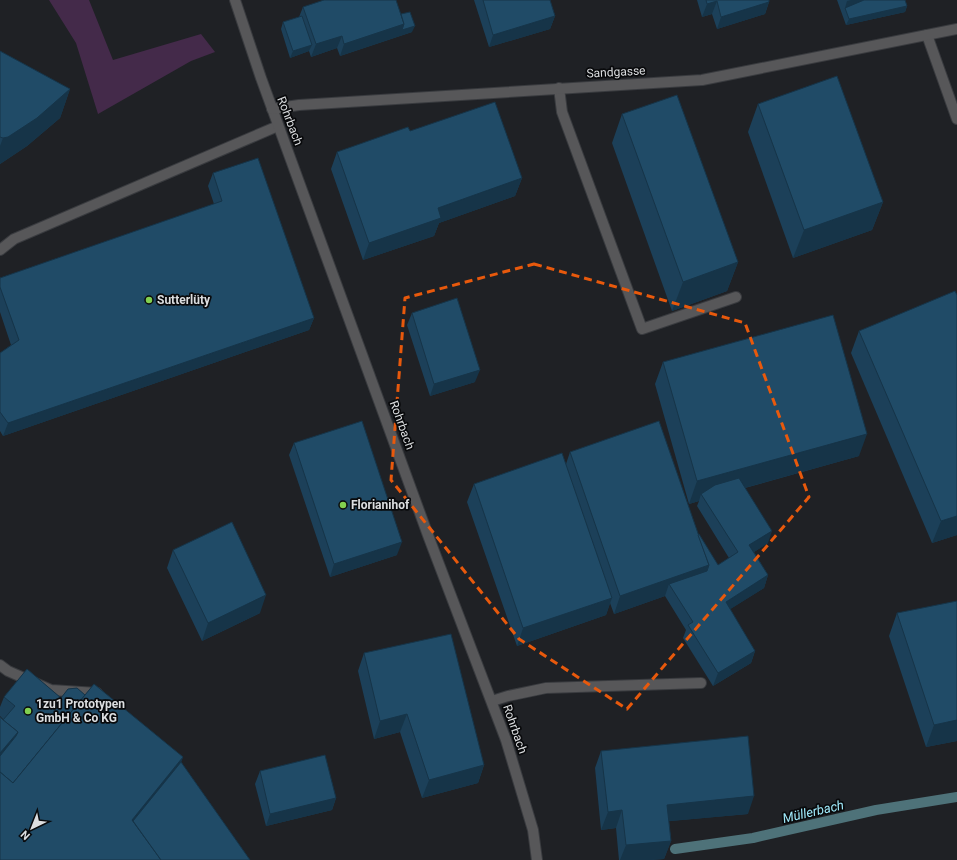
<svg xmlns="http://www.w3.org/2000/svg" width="957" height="860" font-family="Roboto,sans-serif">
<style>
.green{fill:#442a4a}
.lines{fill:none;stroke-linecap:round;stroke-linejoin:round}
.stream{stroke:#4e7279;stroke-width:10}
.service-casing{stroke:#393b3f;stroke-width:12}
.minor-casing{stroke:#393b3f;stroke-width:12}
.service{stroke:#575759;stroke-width:10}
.minor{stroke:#575759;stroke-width:10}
.wall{fill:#1c4059}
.shaded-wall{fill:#163448}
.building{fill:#204b67;stroke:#163448}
.marked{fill:none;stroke:#e8590c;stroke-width:3;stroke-dasharray:8 5;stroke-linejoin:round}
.poi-dot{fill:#82d04f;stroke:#090a0c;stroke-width:1.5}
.labels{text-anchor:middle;stroke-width:3.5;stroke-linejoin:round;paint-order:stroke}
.street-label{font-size:12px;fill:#dcdee0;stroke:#090a0c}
.poi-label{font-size:12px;font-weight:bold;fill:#dcdee0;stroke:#090a0c;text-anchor:start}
.water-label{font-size:13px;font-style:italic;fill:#a0ebfc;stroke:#090a0c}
</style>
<rect width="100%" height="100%" fill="#1f2125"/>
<polygon class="green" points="49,0 89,0 113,60 201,34 215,52 191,61 98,114 76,43"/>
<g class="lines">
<polyline class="stream" points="675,849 753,838 876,810 957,797"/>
<g class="service-casing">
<g id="service">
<polyline points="927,35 957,119"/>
<polyline points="559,88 562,112 642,329 736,297"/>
<polyline points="0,250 14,239 278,126"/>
<polyline points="0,665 8,671 51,690 97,693"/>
<polyline points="492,701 508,696 546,688 701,683"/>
</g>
</g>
<g class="minor-casing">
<g id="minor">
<polyline points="235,0 261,78 429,538 506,740 533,830 537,860"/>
<polyline points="272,109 299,105 702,80 957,29"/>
</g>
</g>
<use href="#service" class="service"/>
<use href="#minor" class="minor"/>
</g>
<g class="wall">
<polygon points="474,0 550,0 555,16 550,29 489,47"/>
<polygon points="697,0 769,0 769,2 765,14 717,29 712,14 702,17"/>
<polygon points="837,0 905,0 907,6 905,12 846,25"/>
<polygon points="303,7 401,14 412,32 340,56 337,48 311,57 309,51 290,58 281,29 283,22 299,17"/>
<polygon points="0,51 70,89 60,118 27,146 0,164"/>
<polygon points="758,104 883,202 872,230 793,258 748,132"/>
<polygon points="622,114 738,262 727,291 672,311 612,143"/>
<polygon points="410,131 522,178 515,196 439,223 434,236 363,260 331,169 337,152"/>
<polygon points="213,173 314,318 309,330 3,436 0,431 0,353 11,345 0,312 0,278 214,204 208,186"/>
<polygon points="957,295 957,535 932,543 851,353 859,331"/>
<polygon points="412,313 475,382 430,396 407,325"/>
<polygon points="663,362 859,456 745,488 768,543 754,552 768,575 764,588 730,609 755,651 751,663 713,686 683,638 686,630 665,596 614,614 610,603 606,615 517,646 467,502 474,484 566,464 570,452 698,535 718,565 729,558 697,506 699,501 689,504 655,384"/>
<polygon points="294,443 397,555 330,577 289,455"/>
<polygon points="173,550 260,613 202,641 167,568"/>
<polygon points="897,613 957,741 926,747 889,636"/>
<polygon points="364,653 484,765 478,783 422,798 400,732 374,739 358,671"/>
<polygon points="27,669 61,698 68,689 77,688 85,695 94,684 183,757 181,762 250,860 0,860 0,717 3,720 3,719 0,716 0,707 4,697"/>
<polygon points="601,751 748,814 669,821 671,841 664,859 650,860 619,860 616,828 601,830 595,768"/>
<polygon points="260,771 336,798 332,810 266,826 255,784"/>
</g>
<g class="shaded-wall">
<polygon points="851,0 878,0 845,8 847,1"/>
<polygon points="717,1 712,14 702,17 707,4"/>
<polygon points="769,2 765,14 717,29 721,17"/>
<polygon points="907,6 905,12 846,25 849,19"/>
<polygon points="555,16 550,29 489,47 493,35"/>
<polygon points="404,24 415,26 412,32 340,56 344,44"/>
<polygon points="342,36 337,48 311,57 316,44"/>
<polygon points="312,45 309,51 290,58 293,51"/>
<polygon points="70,89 60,118 27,146 0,164 0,146 3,138"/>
<polygon points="522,178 515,196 439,223 434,236 363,260 369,243 438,208"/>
<polygon points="883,202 872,230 793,258 804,230"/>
<polygon points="738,262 727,291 672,311 683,282"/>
<polygon points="314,318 309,330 3,436 8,423"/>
<polygon points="480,370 475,382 430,396 434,384"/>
<polygon points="867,434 859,456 705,499 701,494 699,501 689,504 697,481"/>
<polygon points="957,516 957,535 932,543 941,521"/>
<polygon points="772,531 768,543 745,558 749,545"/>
<polygon points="402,542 397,555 330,577 334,564"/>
<polygon points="709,565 702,583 669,584 665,596 614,614 620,596"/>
<polygon points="768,575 764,588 721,615 726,602"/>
<polygon points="266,595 260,613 202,641 208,623"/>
<polygon points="612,598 606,615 517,646 523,628"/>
<polygon points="755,651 751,663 713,686 718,673"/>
<polygon points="407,714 400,732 374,739 380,721"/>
<polygon points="957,720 957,741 926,747 934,725"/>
<polygon points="18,732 10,754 0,766 0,753"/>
<polygon points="183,757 175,780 134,829 132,820"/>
<polygon points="484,765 478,783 422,798 429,780"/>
<polygon points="754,796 748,814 661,822 667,805"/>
<polygon points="336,798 332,810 266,826 270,814"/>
<polygon points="622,810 616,828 601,830 608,812"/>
<polygon points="671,841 664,859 650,860 620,860 626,845"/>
</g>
<g class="building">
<polygon points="324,0 396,0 404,24 344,44 342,36 316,44 303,7"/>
<polygon points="483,0 550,0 555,16 493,35"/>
<polygon points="706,0 769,0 769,2 721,17 717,1 707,4"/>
<polygon points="864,0 905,0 907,6 849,19 845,8"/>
<polygon points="410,12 415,26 402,30 404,24 401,14"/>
<polygon points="302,16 312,45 293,51 283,22"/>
<polygon points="0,51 70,89 37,118 8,137 3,138 0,137"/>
<polygon points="837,76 883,202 804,230 758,104"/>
<polygon points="677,95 738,262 683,282 622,114"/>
<polygon points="495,102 522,178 438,208 441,218 369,243 337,152 408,127 410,131"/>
<polygon points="258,158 314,318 8,423 0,412 0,353 19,340 0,287 0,278 222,201 213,173"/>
<polygon points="955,291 957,295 957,516 941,521 859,331"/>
<polygon points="457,298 480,370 434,384 412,313"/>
<polygon points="833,315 867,434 697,481 663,362"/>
<polygon points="362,421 402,542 334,564 294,443"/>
<polygon points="659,421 709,565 620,596 570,452"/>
<polygon points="562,453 612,598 523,628 474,484"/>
<polygon points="739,478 772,531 749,545 768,575 726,602 755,651 718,673 688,625 693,622 669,584 707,571 709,565 698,535 699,534 718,565 738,552 701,494 715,485"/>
<polygon points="232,522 266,595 208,623 173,550"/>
<polygon points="957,601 957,720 934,725 897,613"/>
<polygon points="451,634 484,765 429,780 407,714 380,721 364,653"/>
<polygon points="27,669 61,698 68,689 77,688 85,695 13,783 0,772 0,756 16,736 18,732 3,720 15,706 4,697"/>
<polygon points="94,684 183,757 132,820 161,860 0,860 0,772 13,783"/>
<polygon points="0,717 2,719 18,732 0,753"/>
<polygon points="748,736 754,796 667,805 671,841 626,845 622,810 608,812 601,751"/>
<polygon points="325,755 336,798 270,814 260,771"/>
<polygon points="181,762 250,860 161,860 133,821"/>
</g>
<path class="marked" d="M534,264L745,323L809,497L627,709L519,639L391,480L405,298Z"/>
<g class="poi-dot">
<circle cx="149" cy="300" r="4"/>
<circle cx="343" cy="505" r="4"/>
<circle cx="28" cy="711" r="4"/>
</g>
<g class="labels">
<g class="street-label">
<text transform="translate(616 72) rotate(-3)" y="4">Sandgasse</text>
<text transform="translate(290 121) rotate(69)" y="4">Rohrbach</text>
<text transform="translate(402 425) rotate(70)" y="4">Rohrbach</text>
<text transform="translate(515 729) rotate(71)" y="4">Rohrbach</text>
</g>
<g class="poi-label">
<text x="157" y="304">Sutterlüty</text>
<text x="351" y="509">Florianihof</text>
<text x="36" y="708">1zu1 Prototypen<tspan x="36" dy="14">GmbH &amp; Co KG</tspan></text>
</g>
<g class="water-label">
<text transform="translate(813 811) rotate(-13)" y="5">Müllerbach</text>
</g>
</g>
<g transform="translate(32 828) rotate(223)" stroke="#090a0c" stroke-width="3" paint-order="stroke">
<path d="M0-3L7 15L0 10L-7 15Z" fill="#dcdee0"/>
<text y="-6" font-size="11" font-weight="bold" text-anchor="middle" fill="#dcdee0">N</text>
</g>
</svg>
